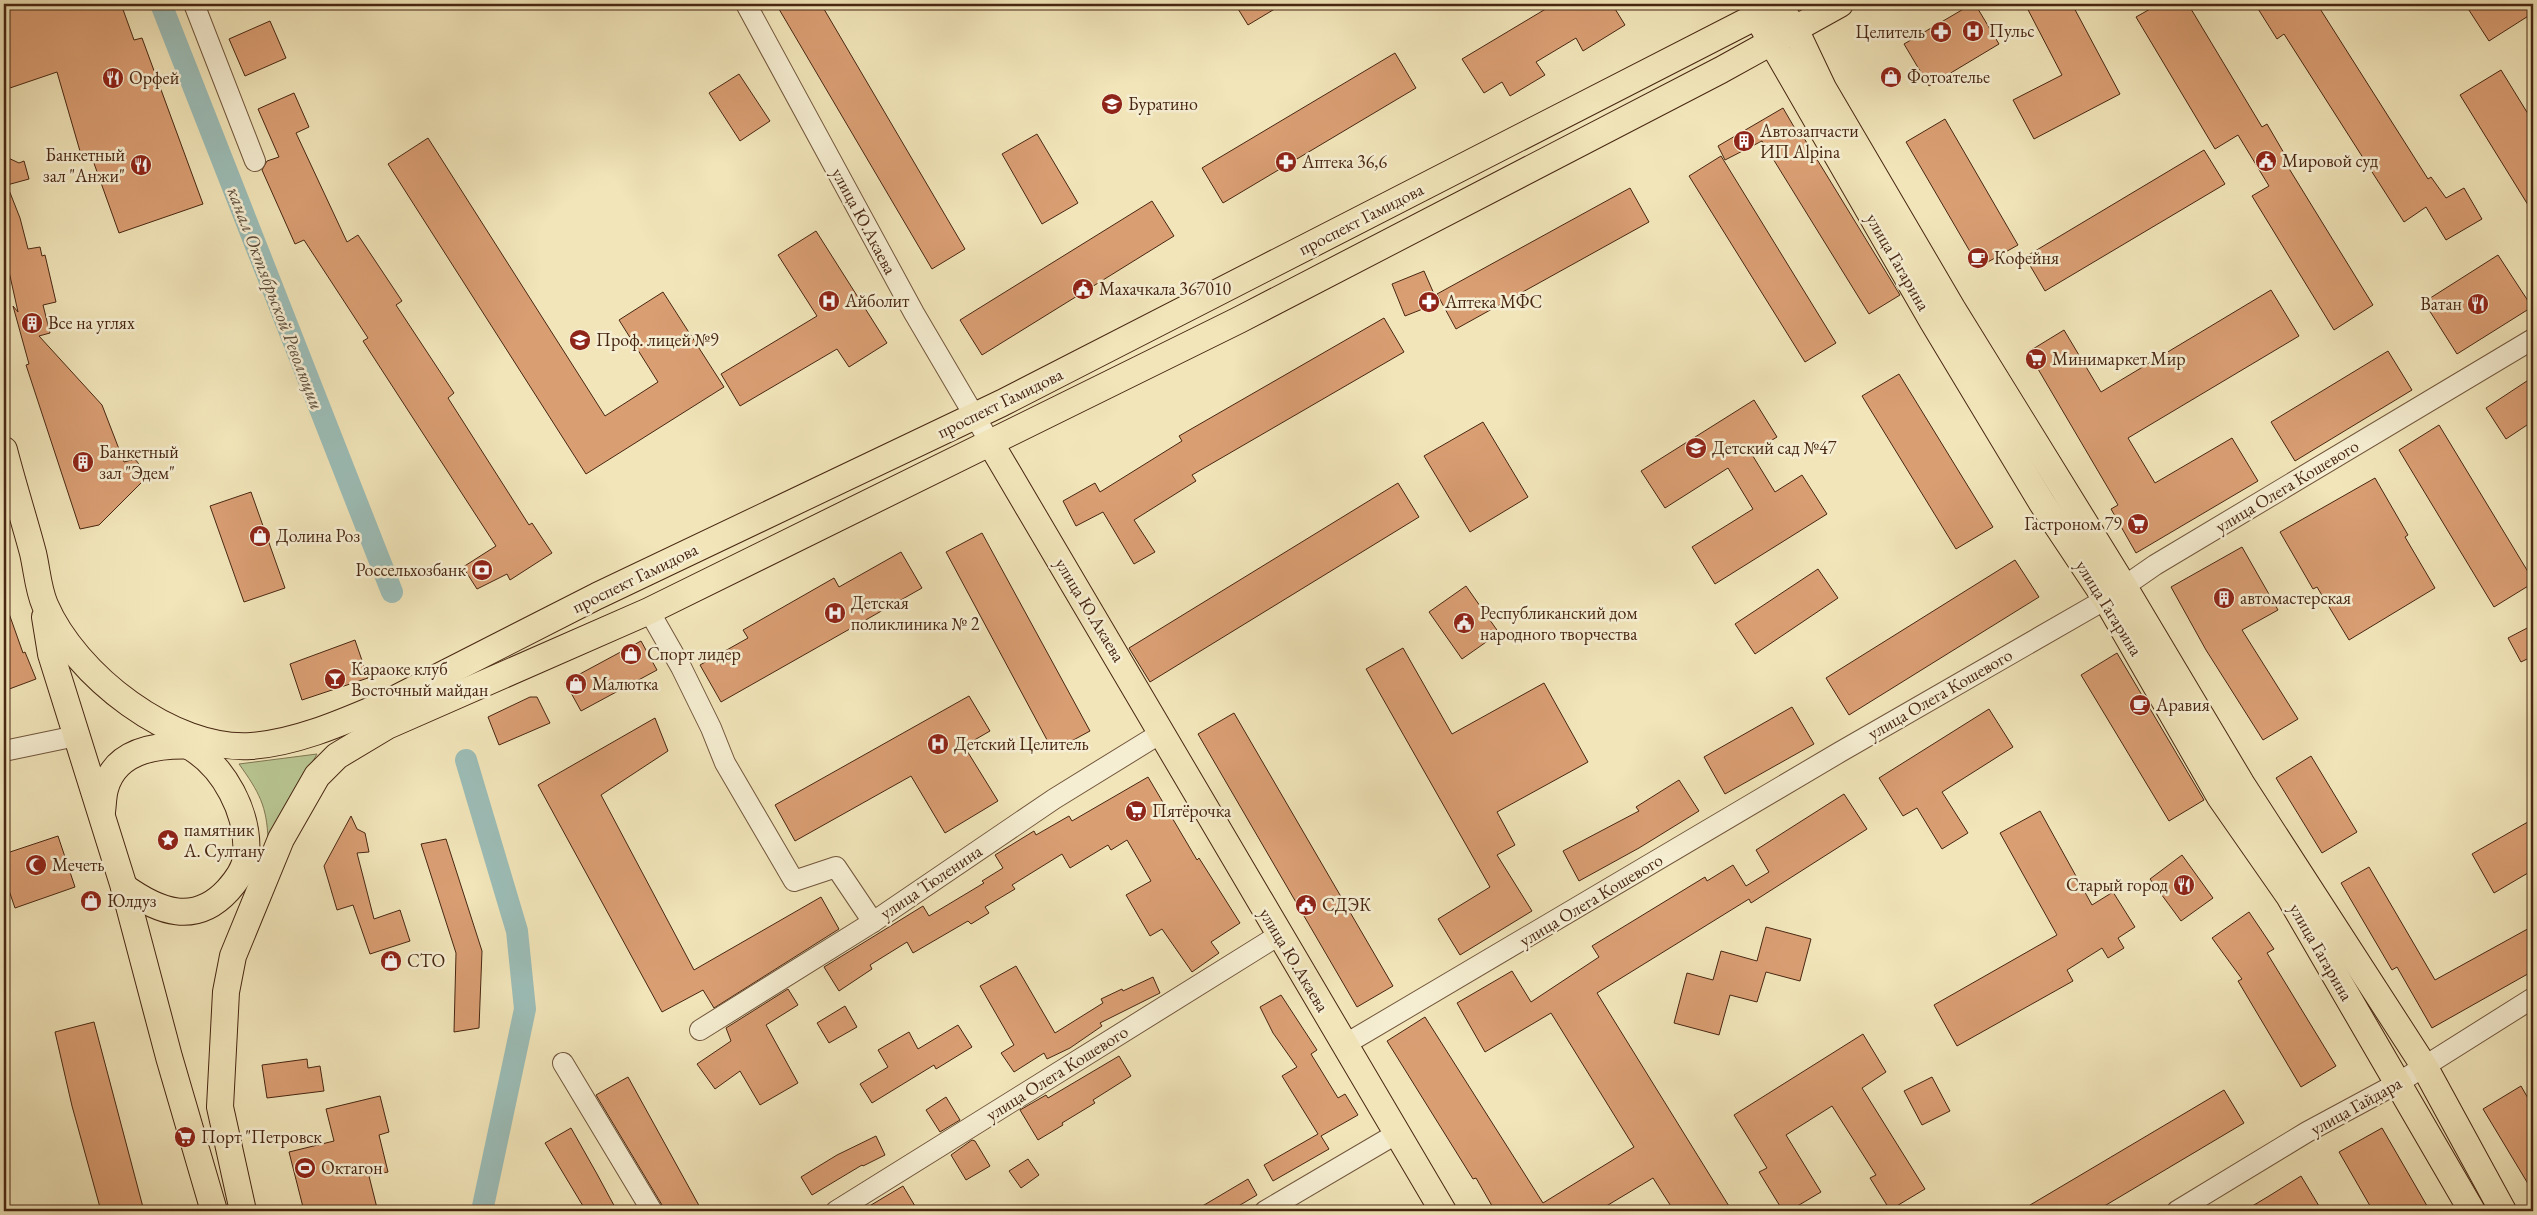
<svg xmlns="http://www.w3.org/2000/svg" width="2537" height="1215" font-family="'EB Garamond',serif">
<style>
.green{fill:#b8c591;stroke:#807652}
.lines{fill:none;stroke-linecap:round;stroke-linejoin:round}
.canal{stroke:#9cbdb7;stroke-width:22}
.building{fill:#da9e73;stroke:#482712}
.minor-casing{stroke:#72563c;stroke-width:22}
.major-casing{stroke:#482712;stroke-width:28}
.minor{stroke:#f6eed2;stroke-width:20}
.major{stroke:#f1e5b9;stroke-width:26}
.labels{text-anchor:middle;stroke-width:5;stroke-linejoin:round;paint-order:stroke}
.poi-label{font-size:18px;fill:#482712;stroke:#f6eed2;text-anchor:start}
.street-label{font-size:18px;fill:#482712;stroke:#f6eed2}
.water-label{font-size:19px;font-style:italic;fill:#5d4c3b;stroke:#f6eed2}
</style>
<rect width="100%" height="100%" fill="#f1e5b9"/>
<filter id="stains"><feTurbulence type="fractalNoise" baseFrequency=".004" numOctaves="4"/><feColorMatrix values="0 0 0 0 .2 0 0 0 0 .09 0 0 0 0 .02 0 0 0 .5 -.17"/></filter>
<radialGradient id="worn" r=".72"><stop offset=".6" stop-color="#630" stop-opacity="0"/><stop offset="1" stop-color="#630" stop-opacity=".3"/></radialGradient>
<path class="green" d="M317,754L268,840C267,806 259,792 239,764Z"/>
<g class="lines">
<g class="canal">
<polyline points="161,4 392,592"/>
<polyline points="466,760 517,931 525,1009 482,1211"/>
</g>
</g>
<g class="building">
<polygon points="4,4 121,4 134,40 142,38 203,204 119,233 91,155 82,158 57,72 4,90"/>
<polygon points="776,4 821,4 965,249 932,269"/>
<polygon points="1235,4 1283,4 1248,25"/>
<polygon points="1554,4 1612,4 1625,25 1583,51 1576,38 1536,62 1545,75 1510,96 1502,82 1484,93 1462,59"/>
<polygon points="1972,4 1975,4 1999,44 1929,86 1904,44"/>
<polygon points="2025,4 2072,4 2120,94 2034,139 2013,100 2062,75"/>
<polygon points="2159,4 2188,4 2262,127 2267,124 2288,160 2285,162 2373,305 2334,330 2252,196 2269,186 2238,135 2215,149 2136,17"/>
<polygon points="2255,4 2317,4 2428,179 2431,177 2446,198 2464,188 2482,219 2446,240 2426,207 2404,222 2284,34 2277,39"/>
<polygon points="2465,4 2533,4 2533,13 2489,41"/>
<polygon points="270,21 286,58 245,76 229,39"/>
<polygon points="1395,53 1416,88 1223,203 1202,168"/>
<polygon points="2501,70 2533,122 2533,213 2460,95"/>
<polygon points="739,74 770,121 740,141 709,93"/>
<polygon points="294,93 309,127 296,133 347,242 358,235 402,301 396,305 454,393 448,398 529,525 532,523 552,553 510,580 507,574 477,589 463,567 496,546 363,341 368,338 304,240 295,244 262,170 267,161 279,157 258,109"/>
<polygon points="1783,108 1797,132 1799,130 1900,295 1869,314 1762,141 1725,160 1718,146"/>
<polygon points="1945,119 2018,245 1979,267 1906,142"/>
<polygon points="1037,134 1078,203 1042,224 1002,154"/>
<polygon points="428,138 605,416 658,382 619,320 663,292 724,387 586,474 388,164"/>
<polygon points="2204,150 2225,184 2045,291 2025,257"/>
<polygon points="4,156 19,163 24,161 29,179 7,185 20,218 28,249 40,247 42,256 45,255 56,302 43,305 50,333 39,336 102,405 124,462 135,459 148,476 99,525 80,529 26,365 29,364 13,306 18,312 4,249"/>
<polygon points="1721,156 1836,343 1805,362 1689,176"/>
<polygon points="1630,188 1649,222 1456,329 1437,294"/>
<polygon points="1152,201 1174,236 982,355 960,320"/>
<polygon points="816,231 887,343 849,367 837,349 740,406 721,374 817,316 778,255"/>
<polygon points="2498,255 2532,307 2457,354 2424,302"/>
<polygon points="1424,271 1438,303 1405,316 1392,284"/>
<polygon points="2271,290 2299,336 2128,438 2155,483 2232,438 2258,481 2136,553 2111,509 2118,505 2028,352 2064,330 2101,392"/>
<polygon points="1384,318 1404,352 1192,475 1196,481 1134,520 1155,552 1134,564 1103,512 1076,526 1063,501 1095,483 1100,492 1182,441 1179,436"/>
<polygon points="2388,351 2412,390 2295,461 2271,422"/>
<polygon points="1899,374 1993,527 1956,549 1862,396"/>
<polygon points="2533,377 2533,421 2506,439 2486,408"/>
<polygon points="1754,400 1777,437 1751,453 1775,492 1802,475 1827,514 1715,584 1692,547 1753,509 1728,468 1665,508 1641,471"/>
<polygon points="1483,422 1528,497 1470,532 1424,456"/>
<polygon points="2439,425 2533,580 2533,583 2494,607 2399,450"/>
<polygon points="2375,478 2408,535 2405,537 2435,588 2349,640 2317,587 2313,589 2280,532"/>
<polygon points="1398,483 1419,517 1150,682 1129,648"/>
<polygon points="251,492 285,588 244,602 210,506"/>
<polygon points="982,533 1090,731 1053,751 946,552"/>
<polygon points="2242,547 2278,610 2242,630 2298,719 2263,740 2206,650 2171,587"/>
<polygon points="901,552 922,588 721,702 700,665 748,638 743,630 834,578 839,587"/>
<polygon points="2015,560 2039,597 1849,715 1826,678"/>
<polygon points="1818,569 1838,598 1755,654 1735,624"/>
<polygon points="1466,586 1499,633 1462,659 1429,612"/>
<polygon points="4,605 6,605 23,653 25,652 36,679 4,691"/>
<polygon points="2533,625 2533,656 2521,662 2508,638"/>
<polygon points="355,640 368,678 302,700 290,664"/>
<polygon points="641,641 657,670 581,711 565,682"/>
<polygon points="1403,648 1452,734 1544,683 1588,762 1497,812 1515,845 1497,855 1532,911 1460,955 1438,919 1490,887 1366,669"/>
<polygon points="2117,653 2204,800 2169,821 2081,675"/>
<polygon points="969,696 990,731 964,746 998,801 945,833 911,776 795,841 775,805"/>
<polygon points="530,697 537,697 550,723 499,745 488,717"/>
<polygon points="1792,707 1814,744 1725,794 1704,757"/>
<polygon points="1989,709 2013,747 1942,792 1968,833 1942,849 1917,808 1903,816 1879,778"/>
<polygon points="1234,713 1393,986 1357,1007 1198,734"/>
<polygon points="655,718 668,751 601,795 694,970 821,897 839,929 714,1008 703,990 662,1012 538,785"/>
<polygon points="2311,756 2357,832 2322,853 2276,778"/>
<polygon points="1148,777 1197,860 1199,858 1240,923 1211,942 1219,953 1192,972 1162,929 1150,936 1126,895 1151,881 1127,840 1111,850 1108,845 1070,868 1062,854 1012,885 1015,889 985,907 989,913 971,924 968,921 913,953 907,942 870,965 872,969 839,991 824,967 923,906 929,916 984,883 982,881 1003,868 995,855 1034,831 1036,835 1069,816 1072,821"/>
<polygon points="1679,780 1699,811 1639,848 1579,881 1563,851 1639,811 1636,807"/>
<polygon points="1844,794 1867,829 1751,903 1749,899 1597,993 1732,1211 1674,1211 1653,1178 1598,1211 1495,1211 1476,1178 1473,1179 1387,1041 1425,1017 1543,1203 1634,1147 1551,1013 1485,1052 1457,1003 1512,971 1531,1002 1599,957 1592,946 1705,877 1707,881 1733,865 1746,886 1769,872 1756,850"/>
<polygon points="2040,811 2092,905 2113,892 2135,927 2118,938 2124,948 2108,958 2102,948 2067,970 2073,981 1957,1046 1934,1005 2057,935 2000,833"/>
<polygon points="351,816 357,829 365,833 369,852 357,853 374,919 400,910 410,941 370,954 353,905 337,910 324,866"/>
<polygon points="2533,819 2533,870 2494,893 2472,854"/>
<polygon points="58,836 75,887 15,908 4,876 4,854"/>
<polygon points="446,839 482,951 479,1028 454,1032 456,953 421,844"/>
<polygon points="2182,855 2213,898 2181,921 2150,879"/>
<polygon points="2369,867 2435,980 2533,926 2533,971 2432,1028 2397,967 2392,970 2341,883"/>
<polygon points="2249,912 2274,949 2267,953 2336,1066 2301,1087 2238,981 2242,979 2212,938"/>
<polygon points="1766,927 1811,939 1800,981 1766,972 1757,1002 1730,995 1719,1035 1674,1023 1687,973 1713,980 1721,951 1757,961"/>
<polygon points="1016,966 1055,1033 1103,1003 1101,999 1122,989 1123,991 1153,977 1160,993 1100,1023 1102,1026 1070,1048 1047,1059 1044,1053 1014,1072 1001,1053 1014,1045 980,986"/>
<polygon points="788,989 798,1005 766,1025 798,1083 760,1105 740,1071 715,1089 697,1064 731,1041 726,1028"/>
<polygon points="1281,995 1317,1050 1311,1054 1338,1098 1345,1094 1358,1115 1321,1136 1329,1149 1273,1181 1264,1165 1318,1134 1282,1076 1297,1067 1273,1033 1260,1007"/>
<polygon points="845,1006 857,1027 829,1043 817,1023"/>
<polygon points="94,1022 144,1211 101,1211 72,1106 55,1032"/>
<polygon points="958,1025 972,1047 936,1069 934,1065 872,1103 860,1084 888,1067 878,1050 909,1032 918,1049"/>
<polygon points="1863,1034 1886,1072 1862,1088 1925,1189 1890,1210 1870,1178 1876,1175 1832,1106 1786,1135 1821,1192 1789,1211 1783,1211 1759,1172 1767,1168 1734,1115"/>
<polygon points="1119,1056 1131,1076 1093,1100 1095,1103 1062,1123 1063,1125 1038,1140 1020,1110 1046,1095 1048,1098"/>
<polygon points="307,1059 308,1068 320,1066 324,1091 267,1098 262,1065"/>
<polygon points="628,1077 702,1211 664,1211 662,1205 596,1095"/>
<polygon points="1932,1077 1950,1111 1922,1125 1904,1091"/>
<polygon points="2521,1086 2533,1107 2533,1192 2483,1109"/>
<polygon points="2224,1090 2244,1123 2096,1211 2020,1211"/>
<polygon points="380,1096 389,1132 379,1135 388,1172 369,1176 377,1208 362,1211 304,1211 289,1152 334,1141 326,1109"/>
<polygon points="946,1097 960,1120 940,1132 926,1110"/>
<polygon points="571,1128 597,1174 617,1211 586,1211 545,1143"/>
<polygon points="2382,1128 2430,1211 2373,1211 2339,1152"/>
<polygon points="876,1136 885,1155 863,1166 862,1165 812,1195 801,1177 837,1155"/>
<polygon points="972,1140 975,1141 990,1166 966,1180 951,1155"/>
<polygon points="1028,1159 1039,1175 1021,1188 1009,1171"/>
<polygon points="2301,1176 2322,1211 2244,1211 2269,1196"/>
<polygon points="1248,1179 1257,1195 1230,1211 1194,1211"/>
<polygon points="903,1186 918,1211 861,1211"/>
</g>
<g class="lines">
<g class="minor-casing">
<g id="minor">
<polyline points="194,4 255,161"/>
<polyline points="746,4 914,313 991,444"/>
<polyline points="649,611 681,667 711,728 725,763 794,881 836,867 873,922"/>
<polyline points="4,751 76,736"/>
<polyline points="700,1030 873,922 1054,799 1161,733"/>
<polyline points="1344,1045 1840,752 2106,599 2155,565 2533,339"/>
<polyline points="563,1063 652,1211"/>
<polyline points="836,1211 1279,935"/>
<polyline points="1265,1211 1396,1134"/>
<polyline points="2177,1211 2307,1132 2398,1083 2533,998"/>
</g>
</g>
<g class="major-casing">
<g id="major">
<polyline points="1785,15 1795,29 1823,88 1952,308 2123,585 2241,783 2424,1066 2503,1211"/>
<polyline points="1763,27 1933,322 2042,503 2106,599 2220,797 2289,896 2472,1211"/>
<polyline points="991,444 1443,1211"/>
<path d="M4,450C13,485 24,519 33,553C37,570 38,589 45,605C75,675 172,751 251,746C295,743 341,723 381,706L597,596L1002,403L1755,17L1774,4"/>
<polyline points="45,617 51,654 124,887 169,1057 214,1211"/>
<path d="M102,812C103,805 103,796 105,789C116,747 163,744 198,746"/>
<path d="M124,887C159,912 195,926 228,890C236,881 245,869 246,857C250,814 224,765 187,745"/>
<polyline points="243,1211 220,1107 226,992 233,956 281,839 317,776 337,756 387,726 649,611 1239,320 1721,70 1840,4"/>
</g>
</g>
<use href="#minor" class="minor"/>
<use href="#major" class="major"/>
</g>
<defs>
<g id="hospital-disc" transform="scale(1.125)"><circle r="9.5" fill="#8f2418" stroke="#f6eed2"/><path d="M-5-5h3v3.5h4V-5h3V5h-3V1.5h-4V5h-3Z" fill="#fff"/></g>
<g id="pharmacy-disc" transform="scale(1.125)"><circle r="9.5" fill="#8f2418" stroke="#f6eed2"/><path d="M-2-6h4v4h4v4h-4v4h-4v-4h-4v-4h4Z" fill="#fff"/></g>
<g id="shop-disc" transform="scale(1.125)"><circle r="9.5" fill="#8f2418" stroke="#f6eed2"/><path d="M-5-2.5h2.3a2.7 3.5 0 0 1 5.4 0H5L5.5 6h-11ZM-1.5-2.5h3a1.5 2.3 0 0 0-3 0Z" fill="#fff"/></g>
<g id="restaurant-disc" transform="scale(1.125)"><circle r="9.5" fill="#8f2418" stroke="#f6eed2"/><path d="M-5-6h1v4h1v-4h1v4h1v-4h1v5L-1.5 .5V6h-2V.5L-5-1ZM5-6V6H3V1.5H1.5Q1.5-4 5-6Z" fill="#fff"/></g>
<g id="school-disc" transform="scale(1.125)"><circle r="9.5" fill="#8f2418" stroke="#f6eed2"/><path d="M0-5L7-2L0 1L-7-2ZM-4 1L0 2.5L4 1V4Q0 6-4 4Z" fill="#fff"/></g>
<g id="building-disc" transform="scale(1.125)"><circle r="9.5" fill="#8f2418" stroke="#f6eed2"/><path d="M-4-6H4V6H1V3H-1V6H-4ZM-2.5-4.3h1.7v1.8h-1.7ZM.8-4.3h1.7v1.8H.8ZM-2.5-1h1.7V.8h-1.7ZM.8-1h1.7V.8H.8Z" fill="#fff"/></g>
<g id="civic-disc" transform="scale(1.125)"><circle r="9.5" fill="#8f2418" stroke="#f6eed2"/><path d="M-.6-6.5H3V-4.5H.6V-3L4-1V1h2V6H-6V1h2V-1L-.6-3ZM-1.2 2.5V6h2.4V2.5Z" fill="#fff"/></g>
<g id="cafe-disc" transform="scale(1.125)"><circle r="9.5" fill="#8f2418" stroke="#f6eed2"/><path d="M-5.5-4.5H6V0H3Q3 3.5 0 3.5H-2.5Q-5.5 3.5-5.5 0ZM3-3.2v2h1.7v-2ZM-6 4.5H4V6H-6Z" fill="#fff"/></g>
<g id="university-disc" transform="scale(1.125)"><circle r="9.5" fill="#8f2418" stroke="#f6eed2"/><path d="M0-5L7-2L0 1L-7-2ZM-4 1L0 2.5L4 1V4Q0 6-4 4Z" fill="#fff"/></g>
<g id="supermarket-disc" transform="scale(1.125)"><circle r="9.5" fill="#8f2418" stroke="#f6eed2"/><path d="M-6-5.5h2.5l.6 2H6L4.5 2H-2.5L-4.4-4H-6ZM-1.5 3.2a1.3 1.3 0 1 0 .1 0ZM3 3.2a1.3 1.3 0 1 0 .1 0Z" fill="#fff"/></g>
<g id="bank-disc" transform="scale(1.125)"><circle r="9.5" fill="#8f2418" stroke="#f6eed2"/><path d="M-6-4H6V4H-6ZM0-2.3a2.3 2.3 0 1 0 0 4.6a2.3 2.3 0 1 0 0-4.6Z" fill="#fff"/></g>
<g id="bar-disc" transform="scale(1.125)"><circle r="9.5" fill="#8f2418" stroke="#f6eed2"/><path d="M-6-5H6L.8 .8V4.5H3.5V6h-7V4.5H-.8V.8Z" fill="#fff"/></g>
<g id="sight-disc" transform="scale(1.125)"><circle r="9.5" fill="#8f2418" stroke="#f6eed2"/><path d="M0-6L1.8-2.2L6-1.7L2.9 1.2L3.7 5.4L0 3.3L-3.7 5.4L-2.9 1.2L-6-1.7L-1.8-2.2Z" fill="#fff"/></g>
<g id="mosque-disc" transform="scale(1.125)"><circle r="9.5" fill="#8f2418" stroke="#f6eed2"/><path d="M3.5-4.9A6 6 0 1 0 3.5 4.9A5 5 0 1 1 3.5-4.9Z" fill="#fff"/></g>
<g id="stadium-disc" transform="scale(1.125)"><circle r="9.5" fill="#8f2418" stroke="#f6eed2"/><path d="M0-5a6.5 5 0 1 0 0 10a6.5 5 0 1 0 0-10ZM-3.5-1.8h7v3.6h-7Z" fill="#fff"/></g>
</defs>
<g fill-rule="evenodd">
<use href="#hospital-disc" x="1973" y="31"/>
<use href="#pharmacy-disc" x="1941" y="32"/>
<use href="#shop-disc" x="1891" y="77"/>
<use href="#restaurant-disc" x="113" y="78"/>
<use href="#school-disc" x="1112" y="104"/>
<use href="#building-disc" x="1744" y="141"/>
<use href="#civic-disc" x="2266" y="161"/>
<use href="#pharmacy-disc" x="1286" y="162"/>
<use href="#restaurant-disc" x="141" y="165"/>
<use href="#cafe-disc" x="1978" y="258"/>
<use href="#civic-disc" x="1083" y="289"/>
<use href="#hospital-disc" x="829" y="301"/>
<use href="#pharmacy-disc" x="1429" y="302"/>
<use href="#restaurant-disc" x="2478" y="304"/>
<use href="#building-disc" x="32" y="323"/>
<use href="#university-disc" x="580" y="340"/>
<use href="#supermarket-disc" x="2036" y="359"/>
<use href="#school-disc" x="1696" y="448"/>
<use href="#building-disc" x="83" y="462"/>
<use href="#supermarket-disc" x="2138" y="524"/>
<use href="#shop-disc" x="260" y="536"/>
<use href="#bank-disc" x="482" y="570"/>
<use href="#building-disc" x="2224" y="598"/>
<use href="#hospital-disc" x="835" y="613"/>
<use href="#civic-disc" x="1464" y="623"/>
<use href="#shop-disc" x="631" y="654"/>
<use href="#bar-disc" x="335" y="679"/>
<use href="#shop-disc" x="576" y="684"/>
<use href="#cafe-disc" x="2140" y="705"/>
<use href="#hospital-disc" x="938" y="744"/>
<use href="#supermarket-disc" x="1136" y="811"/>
<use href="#sight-disc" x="168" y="840"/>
<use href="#mosque-disc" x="36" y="865"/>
<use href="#restaurant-disc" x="2184" y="885"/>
<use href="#shop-disc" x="91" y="901"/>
<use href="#civic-disc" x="1306" y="905"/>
<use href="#shop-disc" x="391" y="961"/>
<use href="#supermarket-disc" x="185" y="1137"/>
<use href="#stadium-disc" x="305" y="1168"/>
</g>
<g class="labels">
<g class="poi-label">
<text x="1989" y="37">Пульс</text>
<text x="1925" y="38" text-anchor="end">Целитель</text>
<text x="1907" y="83">Фотоателье</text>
<text x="129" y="84">Орфей</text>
<text x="1128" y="110">Буратино</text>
<text x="1760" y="137">Автозапчасти<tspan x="1760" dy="21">ИП Alpina</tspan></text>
<text x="125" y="161" text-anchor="end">Банкетный<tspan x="125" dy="21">зал "Анжи"</tspan></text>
<text x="2282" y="167">Мировой суд</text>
<text x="1302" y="168">Аптека 36,6</text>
<text x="1994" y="264">Кофейня</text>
<text x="1099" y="295">Махачкала 367010</text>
<text x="845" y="307">Айболит</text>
<text x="1445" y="308">Аптека МФС</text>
<text x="2462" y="310" text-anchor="end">Ватан</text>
<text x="48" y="329">Все на углях</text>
<text x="596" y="346">Проф. лицей №9</text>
<text x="2052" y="365">Минимаркет Мир</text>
<text x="1712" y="454">Детский сад №47</text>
<text x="99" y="458">Банкетный<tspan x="99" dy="21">зал "Эдем"</tspan></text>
<text x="2122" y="530" text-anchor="end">Гастроном 79</text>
<text x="276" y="542">Долина Роз</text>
<text x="466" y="576" text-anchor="end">Россельхозбанк</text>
<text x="2240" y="604">автомастерская</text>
<text x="851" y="609">Детская<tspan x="851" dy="21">поликлиника № 2</tspan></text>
<text x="1480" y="619">Республиканский дом<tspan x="1480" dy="21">народного творчества</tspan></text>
<text x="647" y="660">Спорт лидер</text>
<text x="351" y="675">Караоке клуб<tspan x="351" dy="21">Восточный майдан</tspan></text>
<text x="592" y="690">Малютка</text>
<text x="2156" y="711">Аравия</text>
<text x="954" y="750">Детский Целитель</text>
<text x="1152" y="817">Пятёрочка</text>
<text x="184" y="836">памятник<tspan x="184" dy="21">А. Султану</tspan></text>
<text x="52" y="871">Мечеть</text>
<text x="2168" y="891" text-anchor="end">Старый город</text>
<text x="107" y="907">Юлдуз</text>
<text x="1322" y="911">СДЭК</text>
<text x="407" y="967">СТО</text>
<text x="201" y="1143">Порт "Петровск</text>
<text x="321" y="1174">Октагон</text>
</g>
<g class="street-label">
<text transform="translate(1361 219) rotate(-27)" y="6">проспект Гамидова</text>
<text transform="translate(864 221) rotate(62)" y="6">улица Ю.Акаева</text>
<text transform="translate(1898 262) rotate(60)" y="6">улица Гагарина</text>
<text transform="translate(1000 403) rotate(-26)" y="6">проспект Гамидова</text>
<text transform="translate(2287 486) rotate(-31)" y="6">улица Олега Кошевого</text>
<text transform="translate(635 578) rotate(-26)" y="6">проспект Гамидова</text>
<text transform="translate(2109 608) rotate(58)" y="6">улица Гагарина</text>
<text transform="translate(1090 610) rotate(59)" y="6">улица Ю.Акаева</text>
<text transform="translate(1940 694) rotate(-30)" y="6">улица Олега Кошевого</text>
<text transform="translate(931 882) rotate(-34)" y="6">улица Тюленина</text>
<text transform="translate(1591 900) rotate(-31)" y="6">улица Олега Кошевого</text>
<text transform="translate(2321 952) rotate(60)" y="6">улица Гагарина</text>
<text transform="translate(1294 960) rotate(59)" y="6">улица Ю.Акаева</text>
<text transform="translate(1057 1073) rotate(-32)" y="6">улица Олега Кошевого</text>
<text transform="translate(2356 1106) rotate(-29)" y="6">улица Гайдара</text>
</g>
<g class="water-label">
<text transform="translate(276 298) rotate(69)" y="7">канал Октябрьской Революции</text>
</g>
</g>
<rect width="2537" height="1215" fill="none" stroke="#f1e5b9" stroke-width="20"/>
<rect x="5" y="5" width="2527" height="1205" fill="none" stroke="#482712" stroke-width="2.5"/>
<rect x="10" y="10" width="2517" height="1195" fill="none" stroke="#482712"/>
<rect width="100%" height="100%" filter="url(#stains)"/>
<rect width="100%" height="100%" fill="url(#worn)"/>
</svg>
